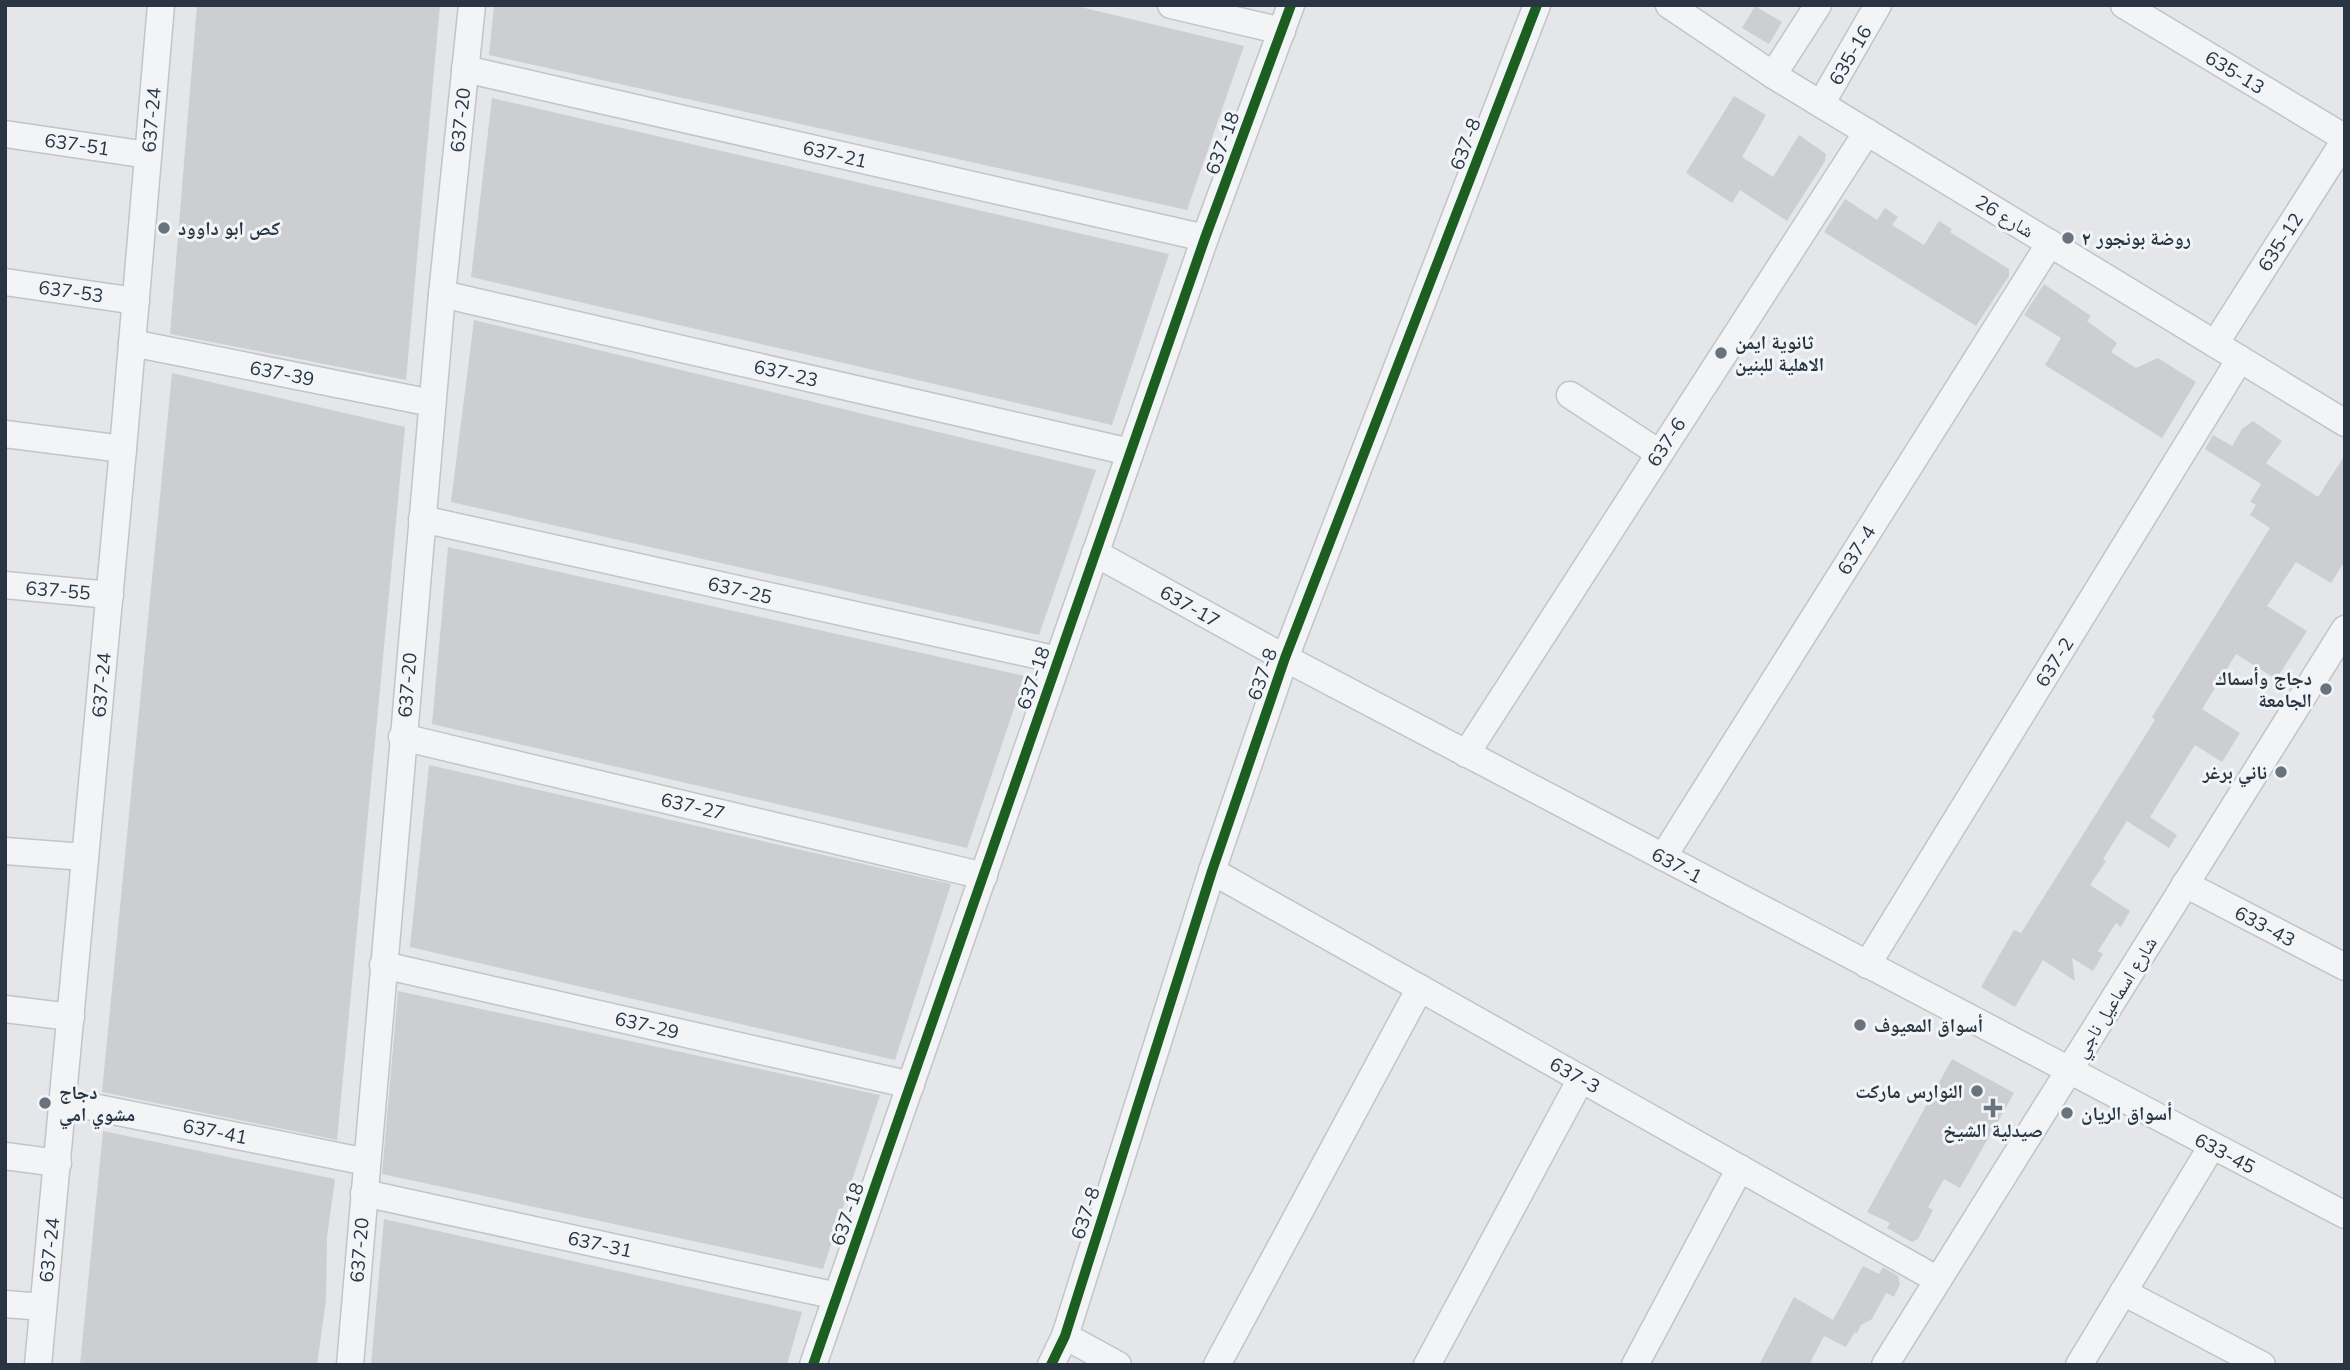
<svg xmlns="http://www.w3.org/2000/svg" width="2350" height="1370" font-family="Mulish,'Noto Naskh Arabic',sans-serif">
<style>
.building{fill:#ccced1}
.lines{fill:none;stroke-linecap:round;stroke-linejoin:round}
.minor-casing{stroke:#c2c4c7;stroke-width:29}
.minor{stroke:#f3f4f6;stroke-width:26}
.cycleway-casing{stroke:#f2f5f8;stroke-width:15}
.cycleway{stroke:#1b5e20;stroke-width:10}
.poi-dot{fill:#6a737d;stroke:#f2f5f8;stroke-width:2.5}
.labels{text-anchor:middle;stroke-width:6;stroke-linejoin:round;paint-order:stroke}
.street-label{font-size:19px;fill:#293543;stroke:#f2f5f8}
.poi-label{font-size:19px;font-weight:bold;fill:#293543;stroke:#f2f5f8;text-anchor:start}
</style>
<rect width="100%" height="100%" fill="#e4e6e9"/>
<g class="building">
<polygon points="197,5 440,5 406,380 170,334"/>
<polygon points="494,5 1072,5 1244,46 1187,210 489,55"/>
<polygon points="1755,6 1782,22 1769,44 1742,28"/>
<polygon points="1734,96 1766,115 1742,157 1773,177 1799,135 1826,154 1825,161 1787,221 1740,190 1732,203 1686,173"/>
<polygon points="492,98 1169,254 1112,425 471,277"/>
<polygon points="1845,199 1877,220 1885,208 1898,217 1892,225 1924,245 1939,221 1952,229 1950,232 2009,269 2009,276 1976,326 1824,232"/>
<polygon points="2044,284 2091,316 2087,321 2117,343 2111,352 2136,368 2158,358 2196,382 2162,438 2045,365 2061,338 2024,315"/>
<polygon points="474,320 1096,470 1039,635 451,502"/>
<polygon points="172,373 405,427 337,1140 102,1092"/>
<polygon points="2253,421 2282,441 2266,463 2318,497 2345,455 2345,561 2331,583 2296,562 2267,606 2307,631 2286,664 2276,679 2236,654 2202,709 2240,733 2222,762 2195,745 2150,817 2177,835 2169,848 2127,821 2103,859 2106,861 2090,885 2130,911 2121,927 2116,923 2098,951 2103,954 2093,971 2072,958 2075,981 2043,960 2015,1007 1981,987 2014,930 2021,933 2050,887 2155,720 2152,717 2270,528 2250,515 2256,505 2250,502 2261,484 2205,449 2213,435 2232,446 2242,429"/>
<polygon points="448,547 1025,676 967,848 432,724"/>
<polygon points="429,765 951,884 895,1060 410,947"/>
<polygon points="398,991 880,1095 823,1269 382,1174"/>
<polygon points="1952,1059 2014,1093 1960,1188 1944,1179 1928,1207 1933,1210 1918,1239 1912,1242 1887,1228 1890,1223 1867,1212"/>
<polygon points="103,1131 335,1179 327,1237 326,1300 317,1365 80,1365"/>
<polygon points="384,1219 802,1312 787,1365 371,1365"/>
<polygon points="1863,1266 1879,1274 1883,1267 1898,1276 1900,1284 1894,1297 1886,1293 1872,1319 1861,1325 1857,1333 1855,1332 1846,1347 1824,1336 1809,1365 1759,1365 1794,1297 1833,1320"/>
</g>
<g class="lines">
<g class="minor-casing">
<g id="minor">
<polyline points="1171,5 1282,31"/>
<polyline points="1669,5 1773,75 2345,423"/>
<polyline points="2124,5 2345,138"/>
<polyline points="465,69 1205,238"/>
<polyline points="1773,75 1818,5"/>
<polyline points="1821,104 1878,5"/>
<polyline points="5,134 148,155"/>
<polyline points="5,282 136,301"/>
<polyline points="442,294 1130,452"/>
<polyline points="132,343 432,403"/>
<polyline points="2215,344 2345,140"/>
<polyline points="1570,395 1659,453"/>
<polyline points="5,434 123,449"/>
<polyline points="422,519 1058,660"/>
<polyline points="1095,553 1285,658 2345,1215"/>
<polyline points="5,585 110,595"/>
<polyline points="402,737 984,876"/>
<polyline points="1466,754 1867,132"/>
<polyline points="5,851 85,857"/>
<polyline points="1663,857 2050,243"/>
<polyline points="1212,871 1938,1280"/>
<polyline points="2185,884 2345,967"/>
<polyline points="383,965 911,1085"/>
<polyline points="1867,965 2240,359"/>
<polyline points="5,1009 71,1017"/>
<polyline points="63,1101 367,1162"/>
<polyline points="5,1156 58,1163"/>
<polyline points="364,1193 837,1296"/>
<polyline points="2123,1292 2262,1365"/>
<polyline points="5,1304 43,1307"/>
<polyline points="1065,1336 1118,1365"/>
<polyline points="38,1365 123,449 161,5"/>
<polyline points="350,1365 442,294 472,5"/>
<polyline points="813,1365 1205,238 1291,5"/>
<polyline points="1051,1365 1065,1336 1212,871 1285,658 1537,5"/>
<polyline points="1217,1365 1420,988"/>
<polyline points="1427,1365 1581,1079"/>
<polyline points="1635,1365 1740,1168"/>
<polyline points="1885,1365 2345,629"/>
<polyline points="2079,1365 2212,1146"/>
</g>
</g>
<use href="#minor" class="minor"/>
<g class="cycleway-casing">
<g id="cycleway">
<polyline points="813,1365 1205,238 1291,5"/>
<polyline points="1051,1365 1065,1336 1212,871 1285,658 1537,5"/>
</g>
</g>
<use href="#cycleway" class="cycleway"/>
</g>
<g class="poi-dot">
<circle cx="164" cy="228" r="7"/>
<circle cx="2068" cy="238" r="7"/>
<circle cx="1721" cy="353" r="7"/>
<circle cx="2326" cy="689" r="7"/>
<circle cx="2281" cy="772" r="7"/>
<circle cx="1860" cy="1025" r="7"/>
<circle cx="1977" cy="1091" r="7"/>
<circle cx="45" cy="1103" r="7"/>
<path d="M1989.5 1097.5h7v7h7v7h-7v7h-7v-7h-7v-7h7z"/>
<circle cx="2067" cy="1113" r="7"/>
</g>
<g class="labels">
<g class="street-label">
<text transform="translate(1850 55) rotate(-60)" y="7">635-16</text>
<text transform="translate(2235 72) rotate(31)" y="7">635-13</text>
<text transform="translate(151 120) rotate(-85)" y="7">637-24</text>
<text transform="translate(460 120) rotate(-84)" y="7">637-20</text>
<text transform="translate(1222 143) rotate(-70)" y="7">637-18</text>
<text transform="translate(77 144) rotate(8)" y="7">637-51</text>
<text transform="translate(1465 144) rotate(-69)" y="7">637-8</text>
<text transform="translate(835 154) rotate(13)" y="7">637-21</text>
<text transform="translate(2005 216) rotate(31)" y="7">شارع 26</text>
<text transform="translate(2280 242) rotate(-57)" y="7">635-12</text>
<text transform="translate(71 291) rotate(8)" y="7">637-53</text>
<text transform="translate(282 373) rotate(11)" y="7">637-39</text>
<text transform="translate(786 373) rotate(13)" y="7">637-23</text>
<text transform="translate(1666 442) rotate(-57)" y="7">637-6</text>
<text transform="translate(1856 550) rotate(-58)" y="7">637-4</text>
<text transform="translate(58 590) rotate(5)" y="7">637-55</text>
<text transform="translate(740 590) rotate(13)" y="7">637-25</text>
<text transform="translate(1190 606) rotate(29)" y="7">637-17</text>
<text transform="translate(2054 662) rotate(-58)" y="7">637-2</text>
<text transform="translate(1262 674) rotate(-71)" y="7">637-8</text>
<text transform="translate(1033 678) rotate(-71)" y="7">637-18</text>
<text transform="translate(101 685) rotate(-85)" y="7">637-24</text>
<text transform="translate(407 685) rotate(-85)" y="7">637-20</text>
<text transform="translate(693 806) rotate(13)" y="7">637-27</text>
<text transform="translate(1677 865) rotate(28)" y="7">637-1</text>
<text transform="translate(2265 926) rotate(28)" y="7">633-43</text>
<text transform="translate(2115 997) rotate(-58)" y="7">شارع اسماعيل ناجي</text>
<text transform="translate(647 1025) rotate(13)" y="7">637-29</text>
<text transform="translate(1575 1075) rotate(29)" y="7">637-3</text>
<text transform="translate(215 1131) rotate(11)" y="7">637-41</text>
<text transform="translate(2225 1153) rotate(28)" y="7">633-45</text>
<text transform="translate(1085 1213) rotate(-72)" y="7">637-8</text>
<text transform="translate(847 1214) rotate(-71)" y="7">637-18</text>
<text transform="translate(600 1244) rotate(12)" y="7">637-31</text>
<text transform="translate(49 1250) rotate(-84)" y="7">637-24</text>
<text transform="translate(359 1250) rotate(-85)" y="7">637-20</text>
</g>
<g class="poi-label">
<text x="178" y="235">كص ابو داوود</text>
<text x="2082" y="245">روضة بونجور ٢</text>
<text x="1735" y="349">ثانوية ايمن<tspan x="1735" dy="22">الاهلية للبنين</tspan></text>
<text x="2312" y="685" text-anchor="end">دجاج وأسماك<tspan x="2312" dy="22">الجامعة</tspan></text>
<text x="2267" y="779" text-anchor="end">ناني برغر</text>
<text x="1874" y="1032">أسواق المعيوف</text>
<text x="1963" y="1098" text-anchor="end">النوارس ماركت</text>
<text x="59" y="1099">دجاج<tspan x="59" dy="22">مشوي امي</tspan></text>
<text x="2081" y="1120">أسواق الريان</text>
<text x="1993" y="1137" text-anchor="middle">صيدلية الشيخ</text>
</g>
</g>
<rect width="2350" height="1370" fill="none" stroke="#293543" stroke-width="14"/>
</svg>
